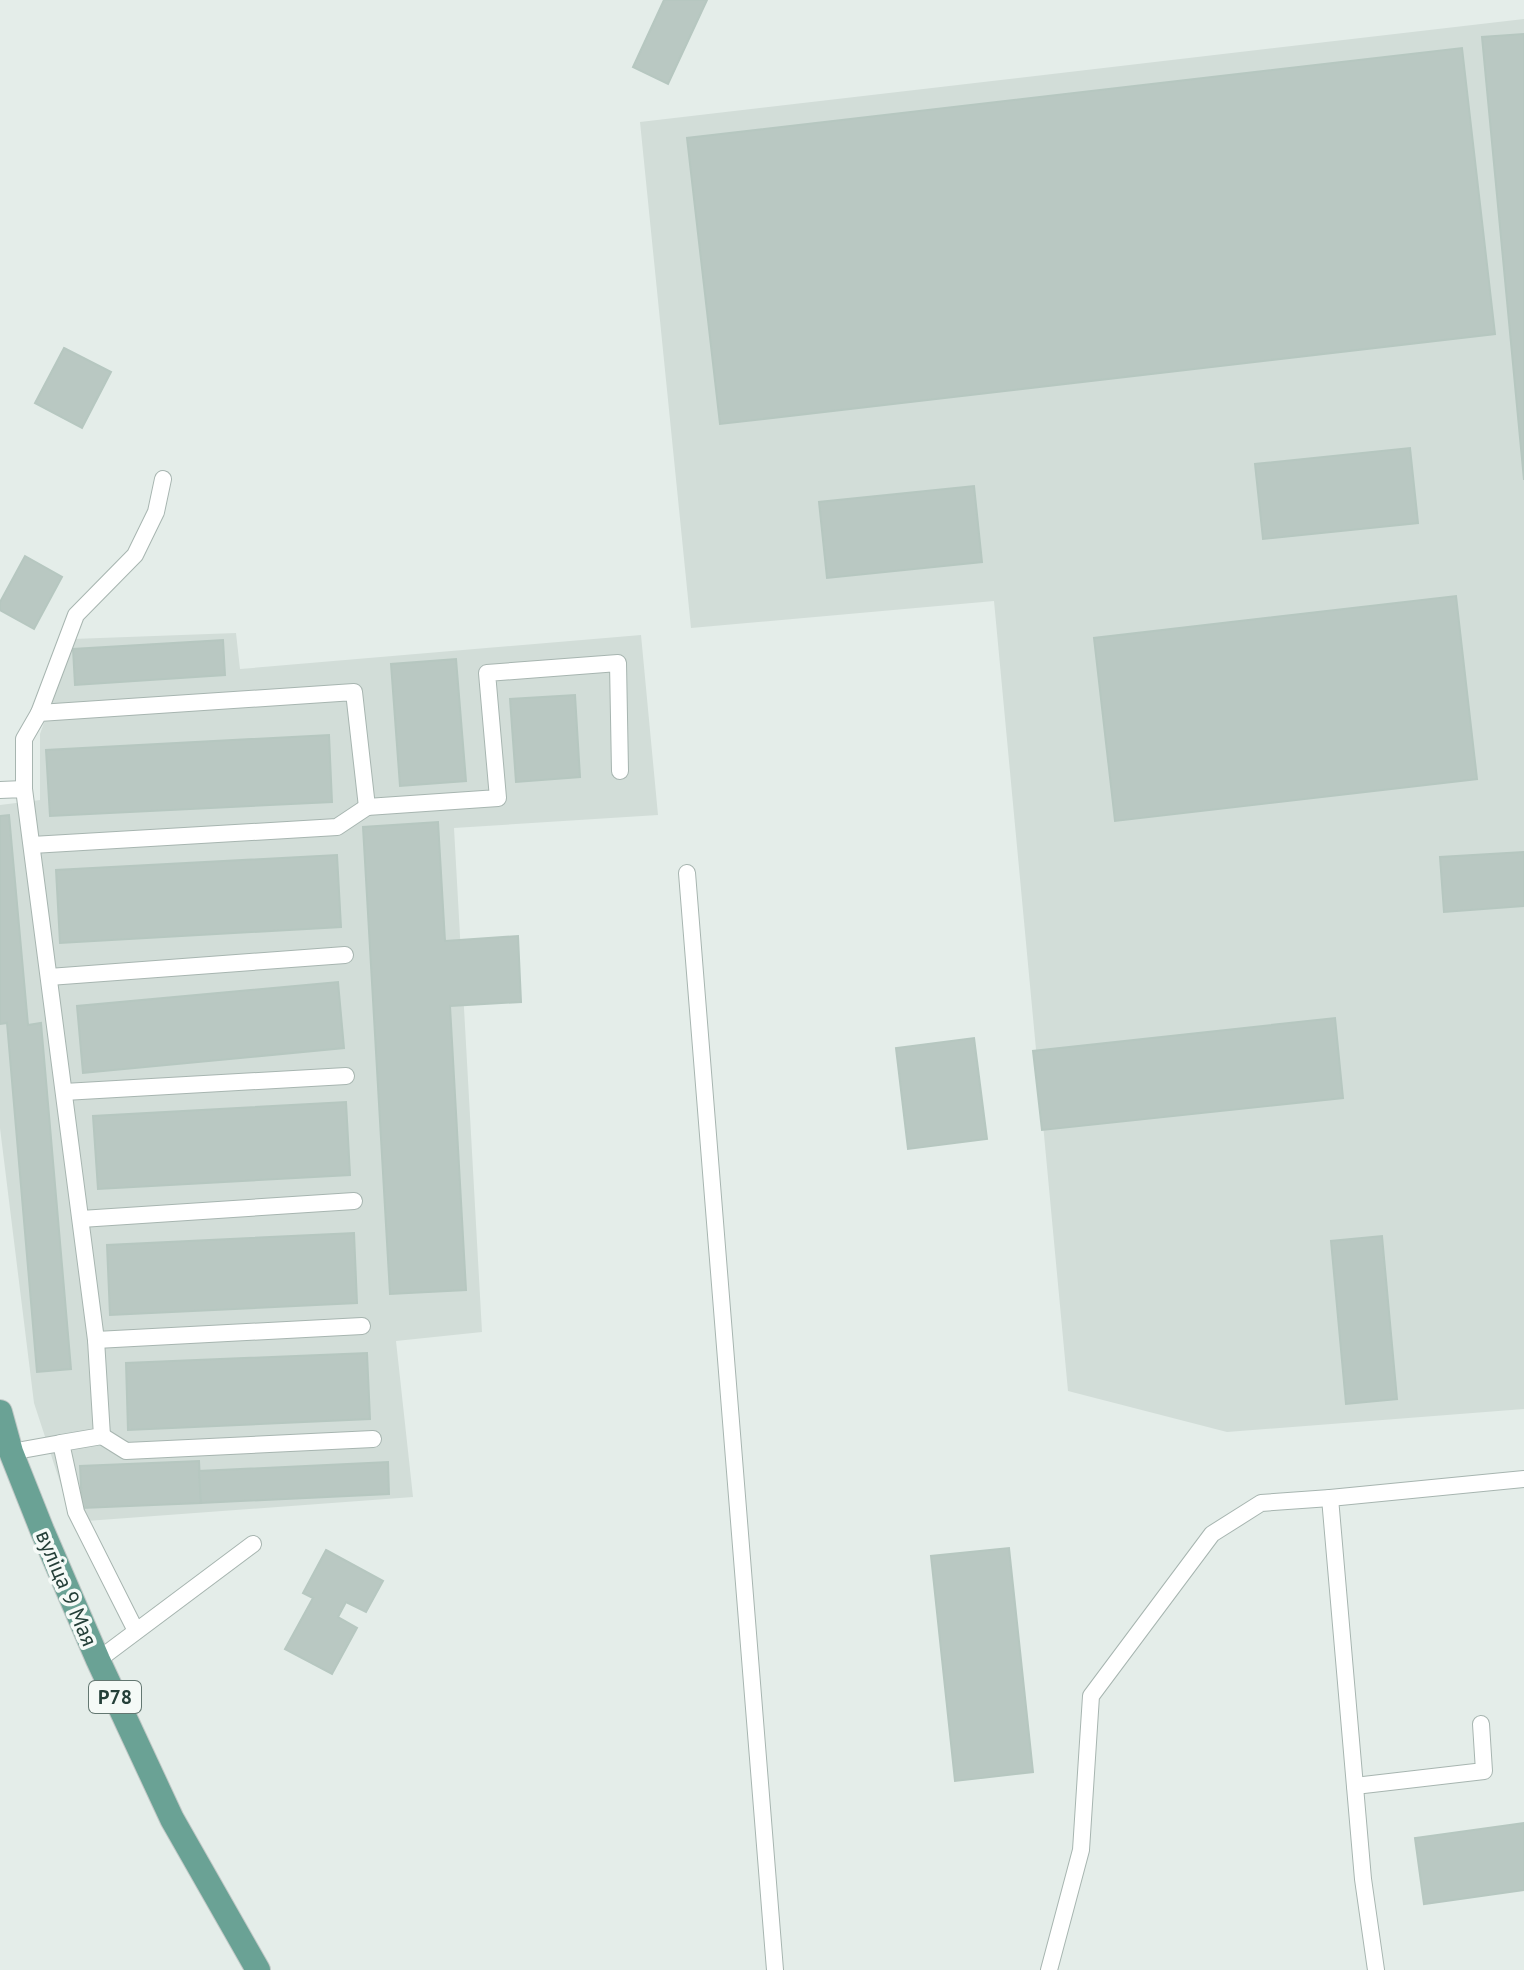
<svg xmlns="http://www.w3.org/2000/svg" width="1524" height="1970" font-family="'PT Sans',sans-serif">
<style>
.built{fill:#d2ddd8}
.building{fill:#b9c8c2;stroke:#b6c7c0;stroke-width:2}
.lines{fill:none;stroke-linecap:round;stroke-linejoin:round}
.lane-casing{stroke:#a7b5b0;stroke-width:18}
.primary-casing{stroke:#c2c9c7;stroke-width:26}
.lane{stroke:#fff;stroke-width:16}
.primary{stroke:#6aa295;stroke-width:24}
.labels{text-anchor:middle;stroke-width:7;stroke-linejoin:round;paint-order:stroke}
.shield{fill:#f5faf7;stroke:#637771;stroke-width:2}
.shield-label{font-size:20px;font-weight:bold;fill:#243f38}
.street-label{font-size:22px;fill:#243f38;stroke:#f5faf7}
</style>
<rect width="100%" height="100%" fill="#e4ede9"/>
<g class="built">
<polygon points="1524,19 1524,1409 1227,1432 1068,1391 994,601 691,628 640,122"/>
<polygon points="236,633 240,669 641,635 658,815 454,828 482,1332 396,1341 413,1497 73,1522 34,1403 0,1128 0,805 40,800 40,734 73,639"/>
</g>
<g class="building">
<polygon points="664,0 707,0 668,84 633,67"/>
<polygon points="1524,34 1524,480 1482,37"/>
<polygon points="1462,48 1495,334 720,424 687,138"/>
<polygon points="64,348 111,372 82,428 35,403"/>
<polygon points="1410,448 1418,523 1263,539 1255,464"/>
<polygon points="974,486 982,562 827,578 819,502"/>
<polygon points="25,556 62,577 34,629 0,610 0,602"/>
<polygon points="1456,596 1477,779 1115,821 1094,638"/>
<polygon points="223,640 225,675 75,685 73,649"/>
<polygon points="456,659 466,781 400,786 391,664"/>
<polygon points="575,695 580,777 516,782 510,699"/>
<polygon points="329,735 332,802 50,816 46,750"/>
<polygon points="9,815 28,1025 41,1023 71,1369 37,1372 7,1023 0,1024 0,816"/>
<polygon points="438,822 445,941 518,936 521,1002 450,1006 466,1290 390,1294 363,827"/>
<polygon points="1524,852 1524,906 1444,912 1440,857"/>
<polygon points="337,855 341,927 60,943 56,870"/>
<polygon points="338,982 344,1048 83,1073 77,1006"/>
<polygon points="1335,1018 1343,1098 1042,1130 1033,1051"/>
<polygon points="974,1038 987,1139 908,1149 896,1048"/>
<polygon points="346,1102 350,1175 98,1189 93,1116"/>
<polygon points="354,1233 357,1303 110,1315 107,1245"/>
<polygon points="1382,1236 1397,1399 1346,1404 1331,1241"/>
<polygon points="367,1353 370,1419 128,1430 126,1363"/>
<polygon points="199,1461 201,1503 82,1508 80,1466"/>
<polygon points="388,1462 389,1494 201,1503 199,1471"/>
<polygon points="1009,1548 1033,1772 955,1781 931,1556"/>
<polygon points="326,1550 383,1581 366,1612 346,1602 338,1617 357,1628 332,1674 285,1649 313,1598 303,1593"/>
<polygon points="1524,1823 1524,1890 1424,1904 1415,1838"/>
</g>
<g class="lines">
<g class="lane-casing">
<g id="lane">
<polyline points="39,713 76,615 135,555 156,512 163,479"/>
<polyline points="24,789 24,739 39,713 354,692 367,807 498,798 487,673 618,663 620,771"/>
<polyline points="0,790 24,789 96,1340 102,1436 61,1443"/>
<polyline points="32,845 337,827 367,807"/>
<polyline points="687,873 775,1970"/>
<polyline points="49,977 345,955"/>
<polyline points="64,1092 346,1076"/>
<polyline points="81,1219 354,1201"/>
<polyline points="96,1340 362,1326"/>
<polyline points="102,1436 126,1451 373,1439"/>
<polyline points="11,1452 61,1443 76,1512 136,1631"/>
<polyline points="98,1660 253,1544"/>
<polyline points="1355,1786 1484,1771 1481,1724"/>
<polyline points="1049,1970 1081,1850 1091,1696 1212,1534 1261,1503 1330,1498"/>
<polyline points="1376,1970 1363,1879 1330,1498 1524,1479"/>
</g>
</g>
<g class="primary-casing">
<polyline id="primary" points="0,1412 11,1452 42,1530 98,1660 172,1819 258,1970"/>
</g>
<use href="#lane" class="lane"/>
<use href="#primary" class="primary"/>
</g>
<g class="labels">
<rect class="shield" x="89" y="1681" width="52" height="32" rx="6"/>
<g class="shield-label">
<text x="115" y="1704">Р78</text>
</g>
<g class="street-label">
<text transform="translate(67 1588) rotate(67)" y="8">вуліца 9 Мая</text>
</g>
</g>
</svg>
